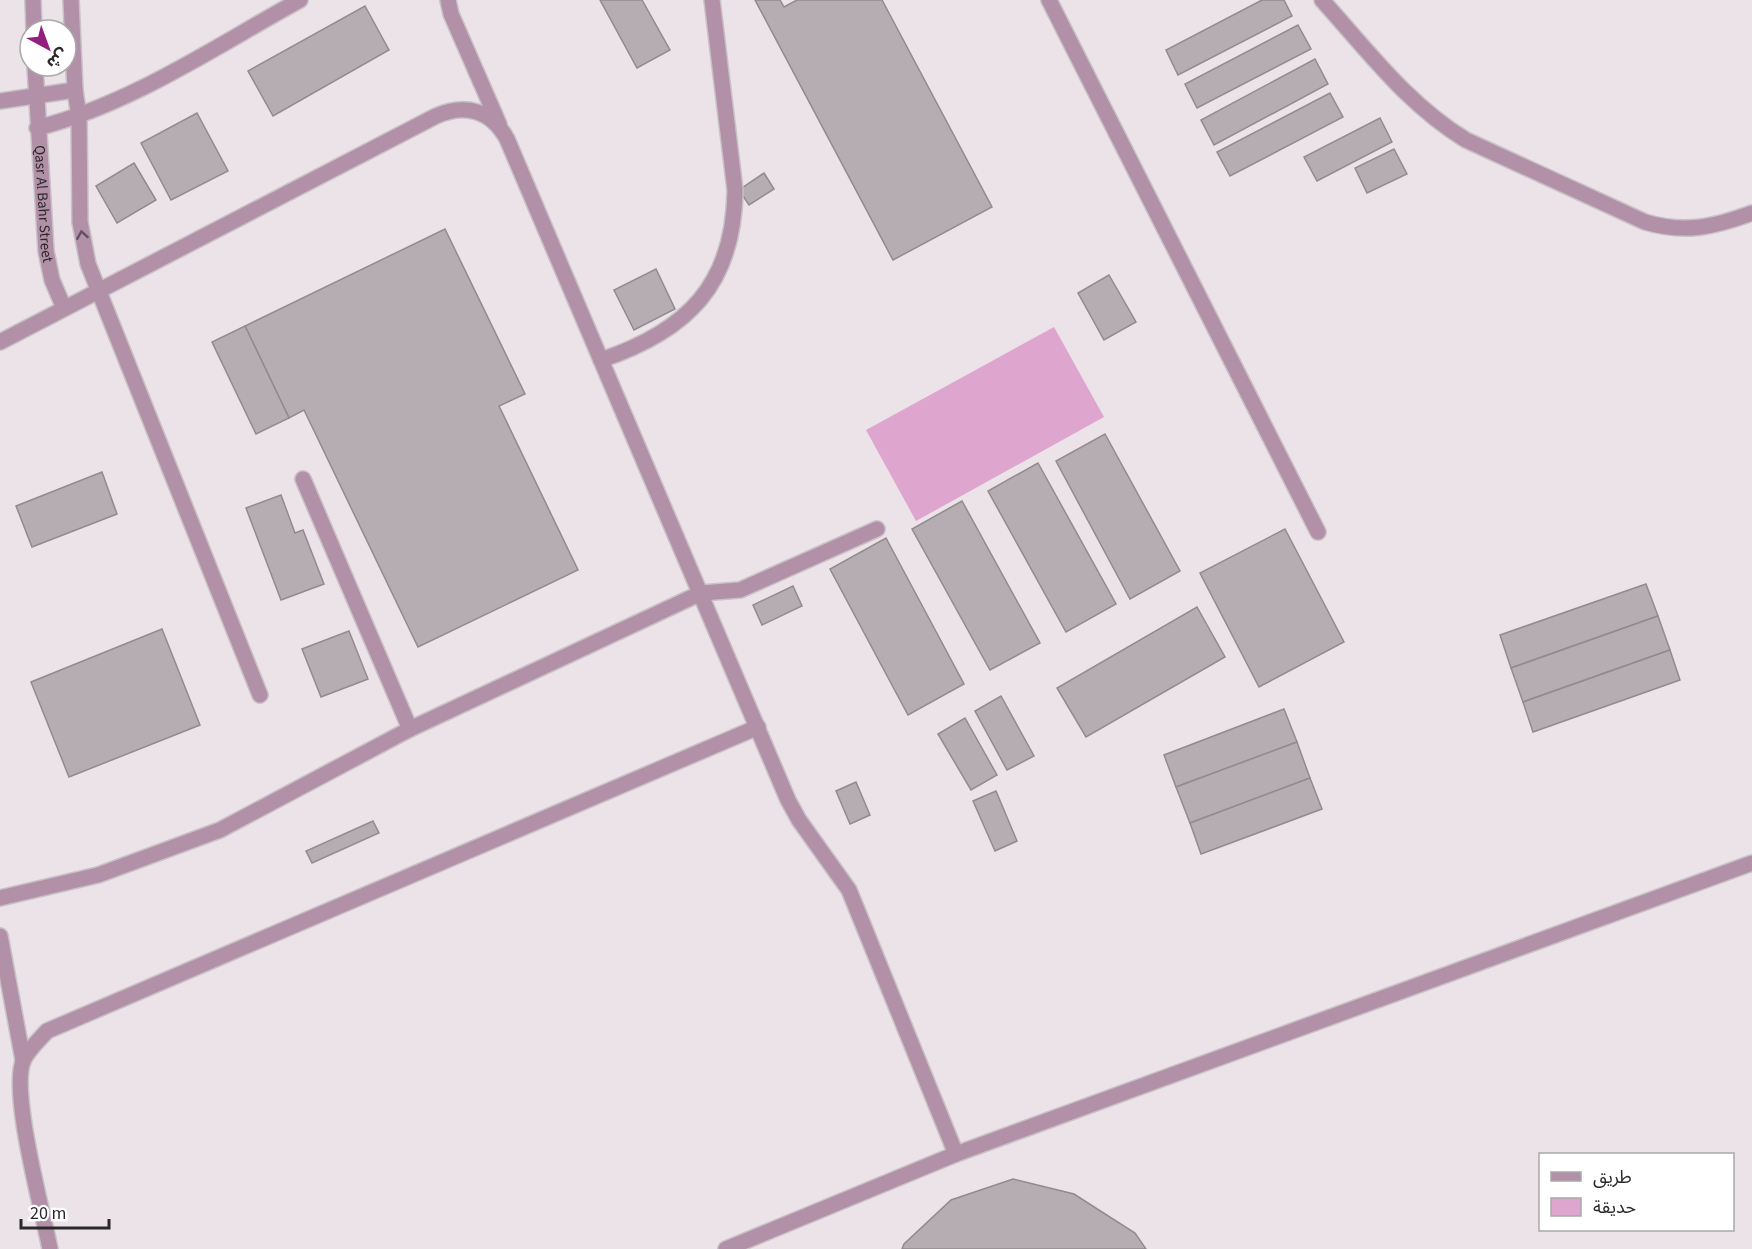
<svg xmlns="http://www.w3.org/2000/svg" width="1752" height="1249" font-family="'Source Sans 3','Noto Sans Arabic',sans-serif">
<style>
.green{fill:#dea6ce}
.building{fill:#b5adb2;stroke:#928a8f;stroke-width:1.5}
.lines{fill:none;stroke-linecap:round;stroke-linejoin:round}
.minor-casing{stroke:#c8c1c6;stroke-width:18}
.minor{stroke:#b291a8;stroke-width:15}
.oneway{stroke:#61525c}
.labels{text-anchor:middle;stroke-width:4.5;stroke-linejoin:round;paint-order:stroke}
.street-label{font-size:15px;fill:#2b282a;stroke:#fff}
</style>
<rect width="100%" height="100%" fill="#ebe3e8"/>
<polygon class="green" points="1054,327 1104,417 916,521 866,430"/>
<g class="building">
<polygon points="600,0 642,0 670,50 637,68"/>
<polygon points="755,0 780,0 784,7 797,0 882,0 992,207 893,260"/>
<polygon points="1262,0 1284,0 1292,16 1178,75 1166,50"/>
<polygon points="365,6 389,50 273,116 248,71"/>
<polygon points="1298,25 1311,49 1197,108 1185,84"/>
<polygon points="1315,59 1328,84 1214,145 1201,120"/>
<polygon points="1330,93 1343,117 1230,176 1217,152"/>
<polygon points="197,113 228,171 171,200 141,143"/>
<polygon points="1380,118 1392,142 1317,181 1304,157"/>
<polygon points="1394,149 1407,174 1367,193 1355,168"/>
<polygon points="134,163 156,200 117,223 96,186"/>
<polygon points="764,173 774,189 749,205 739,190"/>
<polygon points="445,229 525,394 499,406 578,570 418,647 304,410 289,418 245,326"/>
<polygon points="656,269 675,309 634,330 614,290"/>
<polygon points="1109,275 1136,322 1104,340 1078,293"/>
<polygon points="245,326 289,418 256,434 212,342"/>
<polygon points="1105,434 1180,571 1130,599 1056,461"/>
<polygon points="1038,463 1116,604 1066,632 988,491"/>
<polygon points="102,472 117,514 32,547 16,506"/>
<polygon points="281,495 295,533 303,530 324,584 281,600 246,508"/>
<polygon points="962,501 1040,643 990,670 912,529"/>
<polygon points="1285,529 1344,642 1259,687 1200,573"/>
<polygon points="886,538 964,684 908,715 830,569"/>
<polygon points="1646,584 1658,616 1511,668 1500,635"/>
<polygon points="793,586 802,606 762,625 753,605"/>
<polygon points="1197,607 1225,657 1086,737 1057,688"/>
<polygon points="1658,616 1670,650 1523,702 1511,668"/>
<polygon points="162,629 200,725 69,777 31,682"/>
<polygon points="349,631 368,679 321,697 302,649"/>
<polygon points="1670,650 1680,680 1533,732 1523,702"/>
<polygon points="1001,696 1034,756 1007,770 975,711"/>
<polygon points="1284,709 1297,742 1176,787 1164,755"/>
<polygon points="965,718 997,775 971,790 938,734"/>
<polygon points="1297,742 1310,778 1190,823 1176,787"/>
<polygon points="1310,778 1322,809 1201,854 1190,823"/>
<polygon points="856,782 870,815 850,824 836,791"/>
<polygon points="996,791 1017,841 995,851 973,801"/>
<polygon points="373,821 379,833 312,863 306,851"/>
<polygon points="1013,1179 1074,1194 1135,1233 1146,1249 902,1249 904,1244 951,1200"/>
</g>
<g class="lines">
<g class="minor-casing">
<g id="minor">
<polyline points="33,0 34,30"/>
<polyline points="71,0 75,90 79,117 80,222 88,264 260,695"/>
<polyline points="448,0 451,14 499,124"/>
<polyline points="1049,0 1318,532"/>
<path d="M1322,0C1367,50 1408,105 1466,140L1645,222C1685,234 1714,227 1752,213"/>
<path id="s1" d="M35,66L46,251L52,280L64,308"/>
<polyline points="0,101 75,90"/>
<path d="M37,128C130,105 216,46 300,0"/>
<path d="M0,342L436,116C465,103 491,110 507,139L788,800L799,820L849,890L956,1154"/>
<path d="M601,360C687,331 734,285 735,190L712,0"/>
<polyline points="303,479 410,729"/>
<polyline points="0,898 98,875 220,830 410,729 701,593 740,590 877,529"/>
<polyline points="0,936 23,1060"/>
<path d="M50,1249C43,1212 9,1089 24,1059C29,1049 40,1039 47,1031L758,727"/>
<polyline points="726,1249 956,1154 1752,863"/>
</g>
</g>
<use href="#minor" class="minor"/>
</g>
<defs><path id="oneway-chevron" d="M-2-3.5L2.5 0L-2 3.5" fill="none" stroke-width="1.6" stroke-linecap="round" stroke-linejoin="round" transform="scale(1.5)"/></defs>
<use class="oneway" href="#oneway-chevron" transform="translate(82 235) rotate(-99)"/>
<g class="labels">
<g class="street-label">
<text dy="5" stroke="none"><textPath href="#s1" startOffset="138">Qasr Al Bahr Street</textPath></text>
</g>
</g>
<rect x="1539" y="1153" width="195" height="78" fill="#ffffff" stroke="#aaa9aa" stroke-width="1.5"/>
<rect x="1551" y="1172" width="30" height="9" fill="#b291a8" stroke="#aaa9aa" stroke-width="1.5"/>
<text x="1593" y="1183" font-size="18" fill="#2b282a">طريق</text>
<rect x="1551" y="1198" width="30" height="18" fill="#dea6ce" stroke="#aaa9aa" stroke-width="1.5"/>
<text x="1593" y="1213" font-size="18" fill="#2b282a">حديقة</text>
<g transform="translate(48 48) rotate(139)"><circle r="28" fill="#ffffff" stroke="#aaa9aa" stroke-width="1.5"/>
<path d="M0-4.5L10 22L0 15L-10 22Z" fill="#931e7d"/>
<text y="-9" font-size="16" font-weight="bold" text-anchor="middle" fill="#2b282a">ش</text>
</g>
<path d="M21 1219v9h88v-9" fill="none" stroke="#2b282a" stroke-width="3"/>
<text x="30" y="1219" font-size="18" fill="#2b282a" stroke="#ffffff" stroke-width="4.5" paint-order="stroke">20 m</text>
</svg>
